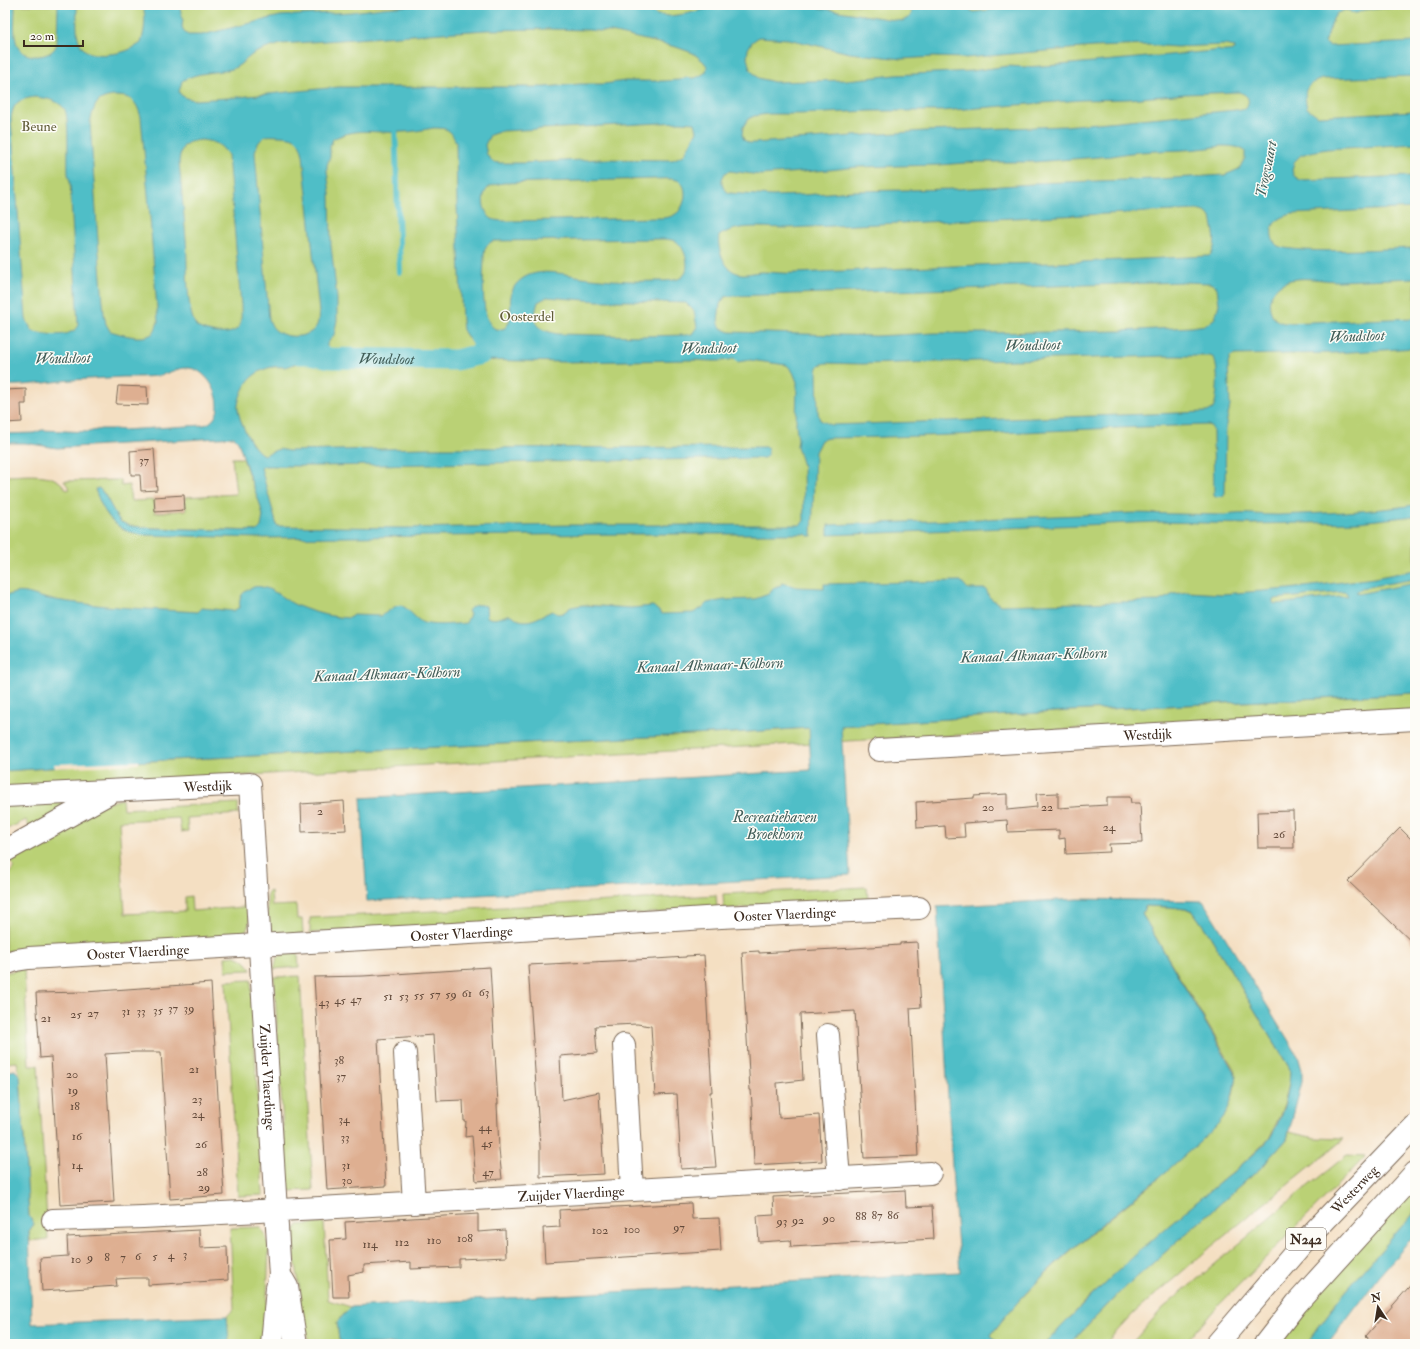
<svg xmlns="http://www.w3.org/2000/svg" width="1420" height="1349" font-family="'IM FELL Double Pica',serif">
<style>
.green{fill:#bad175;stroke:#7a7e4a}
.water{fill:#50bec7;stroke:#467472;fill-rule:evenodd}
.pier{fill:#f4dfc2}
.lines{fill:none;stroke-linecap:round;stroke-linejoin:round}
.stream{stroke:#50bec7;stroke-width:6}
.canal{stroke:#50bec7;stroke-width:21}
.building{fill:#deaf91}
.minor-casing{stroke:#7c6957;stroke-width:24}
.major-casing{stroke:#7c6957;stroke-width:24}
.minor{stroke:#fff;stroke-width:22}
.major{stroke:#fff;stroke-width:22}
.labels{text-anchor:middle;stroke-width:3;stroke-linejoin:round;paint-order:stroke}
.number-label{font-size:12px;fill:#644b3b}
.shield{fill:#fdfcf7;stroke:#75695f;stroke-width:1}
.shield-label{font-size:13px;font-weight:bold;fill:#3b2a1e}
.park-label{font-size:14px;fill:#615c38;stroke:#fdfcf7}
.street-label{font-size:14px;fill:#3b2a1e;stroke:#fdfcf7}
.water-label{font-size:15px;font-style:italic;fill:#425e59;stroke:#fdfcf7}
</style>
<rect width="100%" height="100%" fill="#fdfcf7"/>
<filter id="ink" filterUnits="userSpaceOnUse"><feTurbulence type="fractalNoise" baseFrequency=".025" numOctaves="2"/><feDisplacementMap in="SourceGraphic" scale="8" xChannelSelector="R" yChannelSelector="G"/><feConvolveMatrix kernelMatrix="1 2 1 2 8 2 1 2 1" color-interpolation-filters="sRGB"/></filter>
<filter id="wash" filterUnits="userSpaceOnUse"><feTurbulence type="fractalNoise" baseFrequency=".012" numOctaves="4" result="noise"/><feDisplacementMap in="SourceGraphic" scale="16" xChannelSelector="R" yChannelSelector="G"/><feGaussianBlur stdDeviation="0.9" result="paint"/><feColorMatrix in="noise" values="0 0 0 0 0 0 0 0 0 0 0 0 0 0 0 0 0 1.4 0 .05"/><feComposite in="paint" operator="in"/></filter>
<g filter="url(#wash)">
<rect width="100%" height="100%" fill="#f4dfc2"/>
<g class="green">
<path d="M5,5H1415V588L1277,611L468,629L5,609V476C20,476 46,472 58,481C62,483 64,487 67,490L70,489L64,481L121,480V486L129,485L131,501L154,500L155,513L186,510L185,497L236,494L232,458H243C245,464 247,470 249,476C253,488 273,522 257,531L153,528L131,526L121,522L117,517L103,492L95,490L109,517L122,529L267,534L266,515L207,353L5,365Z"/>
<polygon points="1415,693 1415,711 883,739 5,789 5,771 149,761 731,733 1069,711"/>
<polygon points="85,795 32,832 26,820 5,830 5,800"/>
<path d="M122,799L123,809L238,803V814L187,818L188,831L181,832L179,818L119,821L125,914L185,911V897L191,896L192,911L244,907L243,892H249C249,908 255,928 239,937L30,949L5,952V881L14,867L8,854L91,808Z"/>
<polygon points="867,887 868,902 724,909 723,894"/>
<path d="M271,891L272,906L296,905L297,919H302L303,934C295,934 285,935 277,933C265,930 268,904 267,893Z"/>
<polygon points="716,895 717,909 310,933 310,918"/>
<polygon points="1145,906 1170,907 1192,910 1209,934 1290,1069 1290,1080 1285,1101 1280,1115 1269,1139 1248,1159 1172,1223 1086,1301 1045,1344 998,1344 991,1335 1008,1312 1045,1274 1078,1244 1145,1190 1210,1132 1225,1115 1233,1095 1236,1075 1234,1069 1142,914"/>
<polygon points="286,953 298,953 299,967 274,969 277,958"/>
<path d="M235,956C244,959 247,962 251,970L226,971L225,957Z"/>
<polygon points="24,968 29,1065 38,1065 48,1239 30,1241 29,1231 34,1224 29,1216 20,1076 17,1062 5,1063 5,973"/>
<polygon points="300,976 313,1190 287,1191 274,977"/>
<polygon points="251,980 263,1195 238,1196 226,981"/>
<polygon points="1289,1132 1315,1138 1344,1139 1212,1246 1134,1313 1105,1344 1070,1344 1120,1292 1264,1165 1287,1139"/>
<polygon points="1347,1155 1366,1156 1215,1309 1185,1344 1131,1344 1162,1309 1298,1194"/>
<polygon points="1415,1180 1415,1211 1340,1298 1306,1344 1282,1344 1300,1316"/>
<path d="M324,1223L328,1300L351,1307L337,1322L339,1340L346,1344C335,1344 316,1348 308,1339L300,1303L301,1296L292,1240V1235L298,1225Z"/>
<polygon points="260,1227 265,1235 269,1246 265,1344 228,1344 227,1316 234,1309 230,1228"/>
</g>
<g class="water">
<path d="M5,5H15C15,18 13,33 17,45C22,60 52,60 57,44L58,5H77C77,33 72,59 110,54C122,53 131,50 141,43C145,30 146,18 143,5H179L183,19L182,27L185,33L188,35H202L280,16L351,12L383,8L422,5H647L649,9L657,15L670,16L685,14L723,5H802L881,18L902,21L910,17L912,13L909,5H964L968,9L974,12L1027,5H1415V6L1363,10L1357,13H1352C1347,8 1343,11 1337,13L1333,19L1325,43L1330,46L1415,42V76L1322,79C1305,85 1303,90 1307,108L1318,116L1415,111V144L1327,149L1310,152L1301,155L1294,162L1292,171L1294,176L1300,180L1415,176V208L1292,214C1285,216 1279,218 1274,224C1270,230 1271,242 1278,246C1284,249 1294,249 1302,250C1339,252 1377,249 1415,248V278C1389,279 1363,280 1338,281C1323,281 1299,275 1285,282C1274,287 1266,299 1271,312C1273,319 1277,321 1284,323L1415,318V348L1335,353L1235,355L1230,357L1228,364L1230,406L1226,424L1225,493L1223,496L1215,497L1214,496L1213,434C1213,429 1213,427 1208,425C1081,428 955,437 828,438L821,440L815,452L812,536H808L806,534H627L259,538L143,535C115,531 104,515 95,489L99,488L105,495L117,517L121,522L131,526L153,528L257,531L261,527L263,516L260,504L249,475L238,441L234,437L57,448L25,443H5V434L34,433L42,430L88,432L101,429H115L123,430L204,425C232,417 213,370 189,368C178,367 168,374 157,376C146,377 134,377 123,377C106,378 89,379 72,380C49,382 27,386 5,385ZM549,29L588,30L611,32L676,47L693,53L703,61L707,66L706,72C699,77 694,80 686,77L680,80L662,81H625L604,84H580L545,87H339L228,98L195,100L186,98L181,95L179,92L182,81C196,72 215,73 232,69C240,66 246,59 253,54C262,49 272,47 281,44L486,30ZM759,37L788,39L850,53L902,59L933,57L965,58L1093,47L1148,45L1177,47L1224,45L1235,47L1234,50C1228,51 1222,52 1217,50L1213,51L1060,65L1024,67L1008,66L971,71L896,75L847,80L774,82L758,78L750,69L747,58L748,49L752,42ZM1239,92C1248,95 1251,100 1246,108L1236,110L1065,126L925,131L753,143H749L744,140L742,135L743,127L748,119L754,116L768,114H800L872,111H940L1081,100L1129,99L1185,94ZM114,96C131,96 136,100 141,117L150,217L158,322C157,324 156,328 155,331C146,343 121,334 110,331L106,324L104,314L98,241L90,122C95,105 95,98 114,96ZM34,97C44,98 56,99 64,108C70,115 67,161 68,174L70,182L78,325C76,328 75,331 71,332C63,337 40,334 32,331L26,319L11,118C14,101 19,100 34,97ZM680,122L695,123L697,131L684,155L672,160L601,159L523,163H500L493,162L490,159L487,155L485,145L490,135L502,131ZM433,128C447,128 451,129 456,143L457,205L462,321L463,330L473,346L470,349L449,353L458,365L479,360L563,362L689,360C704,360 718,363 734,359L737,362L750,360L787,365L793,372L797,382L796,425L798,439L797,446L803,466L804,521L800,525H570L404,528L277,526L261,468L264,466H321L764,458L768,455V448L766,447L426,448L288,451L279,449L264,455C253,452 236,416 238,405C239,397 244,386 249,380C255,373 265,368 273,367C278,366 284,368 289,366C303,360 314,357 330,364L328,357L330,351L327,347V344L334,335L337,320V298L331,246L330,193L327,171V165L330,157V146L333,139C359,126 376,134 402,132C412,132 423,130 433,128ZM266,136C271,135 275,136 280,136C296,137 299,139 303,155L319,312C318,316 319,321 317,325C311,338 289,339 278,332C273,329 271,325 269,319L255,153C256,146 259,140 266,136ZM202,140C215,142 220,143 228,155L241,305C241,311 242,319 240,325C233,339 207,332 197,327C185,311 188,261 186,239C184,213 181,188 179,162C181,145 185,141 202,140ZM1221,146C1229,146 1238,146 1245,151V158L1239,169L1225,175L1157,179L1034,183L1033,184L957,189L853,191L803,195L772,196L729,193L724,189L722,184V179L725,173L730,171L760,175L829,170L857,167L939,165L977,162H1033L1112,156C1148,148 1185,153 1221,146ZM655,179C661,179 671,178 677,180C690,185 685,207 677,213C671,218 663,218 656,218L508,221C503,221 497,221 492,219C483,213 480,196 488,188C492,185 498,184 503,183ZM1197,210L1205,212L1211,217C1213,228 1219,248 1209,256L1057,263L1000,264L796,273C784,274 773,272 762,272C754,272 745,276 737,273C724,269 717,249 719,236C737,223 766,228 787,228ZM660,239C667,239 675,239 680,245C687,253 692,275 678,279C672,281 664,281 657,281C632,282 607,280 582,277C563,274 542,268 525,277C499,292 519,314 505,328C477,340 484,270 484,256C484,249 486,244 493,241ZM1183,282L1209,283L1215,285L1217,288L1219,304L1215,318L1210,322L1206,325L1191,327L1121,331L982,333H935L876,336L730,332L721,328L718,322L720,304L725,297L730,296ZM547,297L598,301H630L686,303L694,311L697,327L692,334L687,335L642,336L558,334C535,329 531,325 538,302ZM1169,356H1210L1214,358C1219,370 1218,398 1213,409L1207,412L831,425L820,420L818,413L817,371L819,365L826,363L862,364Z"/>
<path d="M1415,505V516L1358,522L1252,524L1157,522L828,535V525L1132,513L1226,515C1244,512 1261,515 1278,515C1324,513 1369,512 1415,505Z"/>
<path d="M1415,570V579L1362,588L1356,592L1358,594L1415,583V693L1069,711L841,726L850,875L367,901L361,798L811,770L809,728L731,733L149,761L5,771V597C22,587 32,596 49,599C98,607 148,609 198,612L202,608L233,611L240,607C239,601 240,595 246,591C263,577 282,600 298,606C315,613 331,617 349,618L353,615L381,616L396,606L401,605C409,609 413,616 420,621C427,627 457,624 466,623L470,614L468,611C473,604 478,604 486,606L487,617C495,621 500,617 508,615C513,614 515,618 519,620C531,624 542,615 552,611L558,614L563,613L571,607L583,605L631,608L653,606L662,614L693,613L702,608L707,603L725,600L755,599L769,594L773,588L781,585L782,583L797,587L824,588V584L958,581H961L968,589H986L989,597L1000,605L1159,601L1174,594L1188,592L1222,594L1289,589L1374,578ZM1343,592H1346L1348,596L1276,604L1273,603V600L1275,599Z"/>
<path d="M1078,899L1203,901L1298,1056L1302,1070V1082L1287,1139L1264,1165L1120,1292L1070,1344H1045C1087,1299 1131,1257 1179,1217C1199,1200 1219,1183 1239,1167C1247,1160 1264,1146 1270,1138C1282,1118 1290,1092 1290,1069L1209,934L1192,910L1170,907L1145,906L1142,914L1236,1075C1234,1088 1232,1103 1225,1115C1212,1134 1185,1154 1168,1170C1139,1195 1108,1218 1079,1243C1047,1270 1016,1301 991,1335L998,1344H346L339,1340L337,1322L351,1307L960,1272L953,1184L937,907Z"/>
<polygon points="15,1070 20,1076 29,1216 34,1224 29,1231 32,1324 227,1316 229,1343 5,1344 5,1072"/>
<polygon points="1415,1211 1415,1235 1378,1277 1328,1344 1306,1344 1340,1298"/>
</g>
<polygon class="pier" points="139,761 139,764 55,768 54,764"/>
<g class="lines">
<polyline class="stream" points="395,124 400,272"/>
<path class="canal" id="s1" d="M300,354H310L330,358L456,360L481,354"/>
</g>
<g id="blocks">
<g class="building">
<polygon points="118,386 147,387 148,405 116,404"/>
<polygon points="26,389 26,404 21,404 22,422 5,423 5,390"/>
<polygon points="154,449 157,490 141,491 140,475 131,475 130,451"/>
<polygon points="184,495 185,510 155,512 154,497"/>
<polygon points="1058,793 1058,808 1107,805 1107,797 1130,797 1131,803 1140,803 1142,843 1111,844 1109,844 1110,852 1066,854 1065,838 1059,839 1059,830 1008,832 1007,820 964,823 965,837 946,838 945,826 917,828 916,802 974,798 974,796 1007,794 1007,810 1037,807 1036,794"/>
<polygon points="344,801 346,830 302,832 301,804"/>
<polygon points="1293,811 1294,848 1258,848 1257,812"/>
<polygon points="1400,828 1415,843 1415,945 1348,881"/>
<polygon points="917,942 921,1007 910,1008 918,1156 864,1158 855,1011 800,1014 803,1080 777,1083 779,1118 819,1115 822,1161 754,1165 752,1105 751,1090 750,1090 742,952 759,951 759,953 854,948 900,945 900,943"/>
<polygon points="704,955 712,1092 710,1092 712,1122 716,1167 681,1169 677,1094 655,1095 651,1026 637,1024 595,1026 597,1053 560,1056 562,1100 599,1092 604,1174 540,1177 540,1147 528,965 655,959 686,957 686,956"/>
<polygon points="490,967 498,1104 497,1104 499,1149 502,1179 476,1181 472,1136 465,1137 466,1121 464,1121 463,1100 437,1101 433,1035 378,1039 386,1186 327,1190 314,977 363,976 473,969 473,968"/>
<polygon points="211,983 224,1195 170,1199 161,1052 135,1052 105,1054 114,1202 60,1205 51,1057 40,1058 36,993 85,992"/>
<polygon points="905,1190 906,1207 932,1206 934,1239 791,1247 790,1240 759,1242 757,1216 774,1215 773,1197"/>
<polygon points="691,1203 692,1219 719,1218 721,1251 545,1262 543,1228 560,1227 559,1210"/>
<polygon points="478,1214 478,1232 505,1230 506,1257 459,1259 459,1267 411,1269 411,1262 364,1265 364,1272 348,1275 349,1297 333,1297 330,1240 346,1239 345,1222"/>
<polygon points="199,1230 200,1248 227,1247 228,1280 148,1285 148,1278 132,1278 116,1279 117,1286 42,1291 40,1258 68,1256 67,1237"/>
<polygon points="1415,1280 1415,1344 1375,1344 1366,1336"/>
</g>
</g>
</g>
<g filter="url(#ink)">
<use href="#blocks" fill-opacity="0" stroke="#7c6957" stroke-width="1"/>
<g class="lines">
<g class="minor-casing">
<g id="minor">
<path id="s2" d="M879,750L1415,719"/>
<path id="s3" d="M5,796L250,784L280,1276L277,1288L272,1344"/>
<polyline points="5,851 108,794"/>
<path id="s4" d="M5,964L16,960L29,958L505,931L721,917L919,908"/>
<polyline points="828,1035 839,1179"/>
<polyline points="624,1045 632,1190"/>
<polyline points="405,1053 414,1203"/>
<path id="s5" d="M53,1220L143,1217L320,1208L930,1173"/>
<polyline points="283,1280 287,1287 296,1344"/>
</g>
</g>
<g class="major-casing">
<g id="major">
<path id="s6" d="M1217,1344L1306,1240L1415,1126"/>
<polyline points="1265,1344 1297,1303 1415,1173"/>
</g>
</g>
<use href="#minor" class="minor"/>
<use href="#major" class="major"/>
</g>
</g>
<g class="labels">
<g class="number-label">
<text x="144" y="464">37</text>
<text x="988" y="811">20</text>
<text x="1047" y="811">22</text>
<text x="320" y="815">2</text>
<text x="1109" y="831">24</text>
<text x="1279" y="838">26</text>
<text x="484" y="996">63</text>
<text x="467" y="997">61</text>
<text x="435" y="998">57</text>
<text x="451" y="998">59</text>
<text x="419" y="999">55</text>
<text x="388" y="1000">51</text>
<text x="404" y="1000">53</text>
<text x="356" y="1003">47</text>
<text x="340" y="1004">45</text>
<text x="324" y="1006">43</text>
<text x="173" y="1012">37</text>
<text x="189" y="1012">39</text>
<text x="158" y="1014">35</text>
<text x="126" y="1015">31</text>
<text x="141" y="1015">33</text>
<text x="93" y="1017">27</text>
<text x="76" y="1018">25</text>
<text x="46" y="1022">21</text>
<text x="339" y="1064">38</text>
<text x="194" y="1073">21</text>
<text x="72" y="1078">20</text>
<text x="341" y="1080">37</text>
<text x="73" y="1094">19</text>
<text x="197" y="1103">23</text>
<text x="75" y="1110">18</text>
<text x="198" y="1118">24</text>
<text x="344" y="1123">34</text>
<text x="485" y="1131">44</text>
<text x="77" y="1140">16</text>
<text x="345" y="1141">33</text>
<text x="487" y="1147">45</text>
<text x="201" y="1148">26</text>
<text x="77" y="1169">14</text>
<text x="346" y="1169">31</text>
<text x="202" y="1176">28</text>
<text x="488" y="1176">47</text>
<text x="347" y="1184">30</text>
<text x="204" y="1191">29</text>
<text x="877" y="1219">87</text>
<text x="893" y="1219">86</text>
<text x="861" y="1220">88</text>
<text x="829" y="1222">90</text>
<text x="798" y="1224">92</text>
<text x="782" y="1225">93</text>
<text x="679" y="1231">97</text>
<text x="632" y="1233">100</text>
<text x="600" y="1234">102</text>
<text x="465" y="1242">108</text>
<text x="434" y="1244">110</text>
<text x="402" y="1246">112</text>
<text x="370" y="1248">114</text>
<text x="185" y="1258">3</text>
<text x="171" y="1259">4</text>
<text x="138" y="1260">6</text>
<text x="155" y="1260">5</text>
<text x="90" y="1261">9</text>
<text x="107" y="1261">8</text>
<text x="123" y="1261">7</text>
<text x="76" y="1263">10</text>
</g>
<rect class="shield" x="1286" y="1228" width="40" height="22" rx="3"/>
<g class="shield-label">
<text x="1306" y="1244">N242</text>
</g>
<g class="park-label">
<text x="39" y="131">Beune</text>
<text x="527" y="321">Oosterdel</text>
</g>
<g class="street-label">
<text dy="5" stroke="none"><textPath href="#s2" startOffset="269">Westdijk</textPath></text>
<text dy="5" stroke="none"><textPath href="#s3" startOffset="203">Westdijk</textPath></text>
<text dy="5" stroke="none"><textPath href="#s4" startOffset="782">Ooster Vlaerdinge</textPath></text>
<text dy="5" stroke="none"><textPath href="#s4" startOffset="458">Ooster Vlaerdinge</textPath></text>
<text dy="5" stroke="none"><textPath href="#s4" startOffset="134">Ooster Vlaerdinge</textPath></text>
<text dy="5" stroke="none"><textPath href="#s3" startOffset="539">Zuijder Vlaerdinge</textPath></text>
<text dy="5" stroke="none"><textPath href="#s6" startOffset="207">Westerweg</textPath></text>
<text dy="5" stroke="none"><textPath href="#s5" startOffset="519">Zuijder Vlaerdinge</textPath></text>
</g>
<g class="water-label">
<text transform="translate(1266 169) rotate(-78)" y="5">Trogvaart</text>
<text transform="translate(1357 336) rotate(-2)" y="5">Woudsloot</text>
<text transform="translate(1033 345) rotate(-1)" y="5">Woudsloot</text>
<text transform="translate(709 348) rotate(-1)" y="5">Woudsloot</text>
<text transform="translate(63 358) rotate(-1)" y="5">Woudsloot</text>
<text dy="5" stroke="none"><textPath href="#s1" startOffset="87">Woudsloot</textPath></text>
<text transform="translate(1034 655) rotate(-2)" y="5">Kanaal Alkmaar-Kolhorn</text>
<text transform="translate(710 665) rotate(-2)" y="5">Kanaal Alkmaar-Kolhorn</text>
<text transform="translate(387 674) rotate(-2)" y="5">Kanaal Alkmaar-Kolhorn</text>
<text x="775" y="822">Recreatiehaven<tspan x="775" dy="17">Broekhorn</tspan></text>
</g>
</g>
<rect width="1420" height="1349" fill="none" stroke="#fdfcf7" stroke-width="20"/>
<g transform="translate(1378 1307) rotate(348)" stroke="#fdfcf7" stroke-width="3" paint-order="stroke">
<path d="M0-3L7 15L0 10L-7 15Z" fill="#3b2a1e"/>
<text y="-6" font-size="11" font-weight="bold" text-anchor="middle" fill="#3b2a1e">N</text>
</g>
<path d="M24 40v6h59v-6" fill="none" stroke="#3b2a1e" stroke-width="2"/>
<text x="30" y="40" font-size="12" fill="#3b2a1e" stroke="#fdfcf7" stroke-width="3" paint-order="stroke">20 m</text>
</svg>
